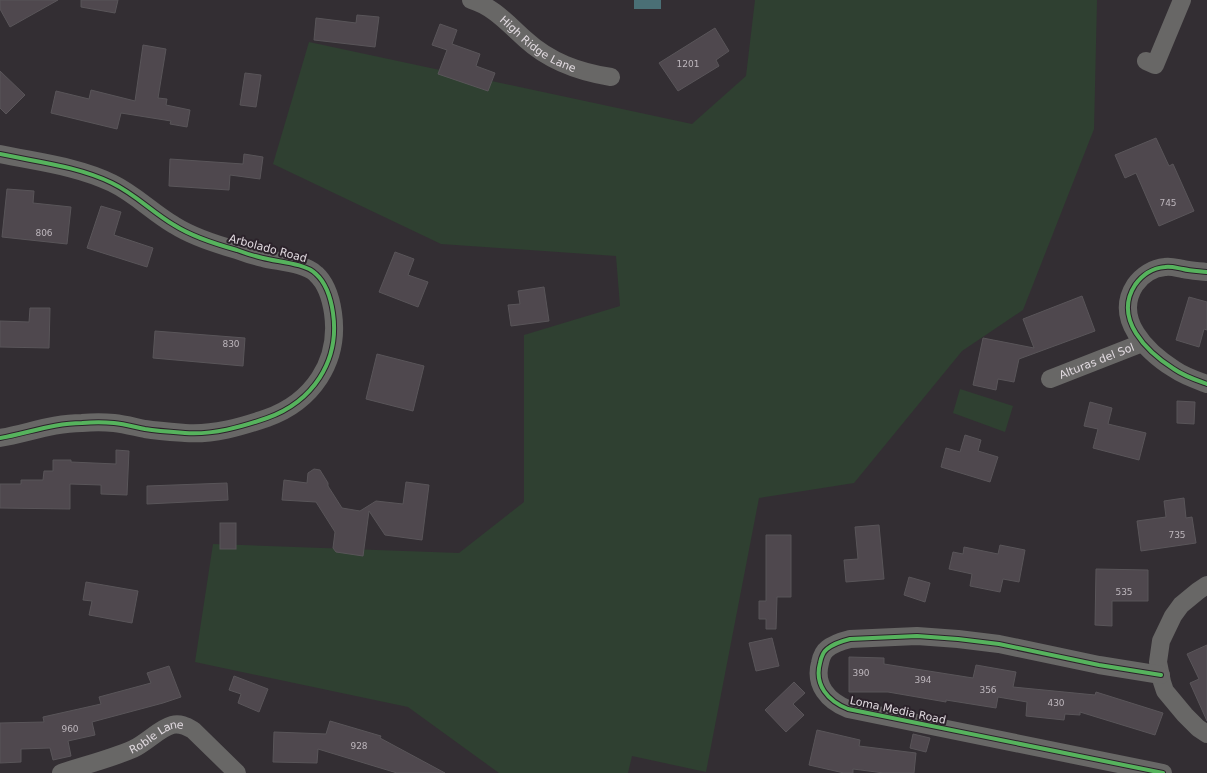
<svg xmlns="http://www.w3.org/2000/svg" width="1207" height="773" font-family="'DejaVu Sans',sans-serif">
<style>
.green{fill:#2f4031}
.water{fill:#4a6f75}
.building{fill:#4f484e;stroke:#595559}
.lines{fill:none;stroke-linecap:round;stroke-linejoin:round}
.minor{stroke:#686766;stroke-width:18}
.cycleway-casing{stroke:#2b222a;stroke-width:6}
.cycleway{stroke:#56b35d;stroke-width:4}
.labels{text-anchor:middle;stroke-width:4;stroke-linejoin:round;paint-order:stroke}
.number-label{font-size:9px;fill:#bdb6bc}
.street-label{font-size:11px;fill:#e2dbe1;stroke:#2b222a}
</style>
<rect width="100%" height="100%" fill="#332e33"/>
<g class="green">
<polygon points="755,0 1097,0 1094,129 1023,310 962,351 854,483 759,498 706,772 632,756 628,773 499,773 408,707 195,662 213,544 459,553 524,502 524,335 620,306 616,256 441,244 273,164 309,42 692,124 746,76"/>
<polygon points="960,389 1013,406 1005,432 953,413"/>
</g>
<rect class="water" x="634" y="0" width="27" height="9"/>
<g class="building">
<polygon points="0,0 58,0 10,27 0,9"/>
<polygon points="81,0 118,0 115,13 81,7"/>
<polygon points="357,15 379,17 375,47 314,40 316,18 356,23"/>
<polygon points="440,24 457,30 452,44 480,54 476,66 495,73 488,91 438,74 447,50 432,45"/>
<polygon points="715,28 729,51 716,60 719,66 678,91 659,63"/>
<polygon points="143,45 166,49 158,98 167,99 166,105 190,110 187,127 170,124 171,121 121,113 117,129 51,113 56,91 89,99 91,90 135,101"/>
<polygon points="0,71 25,95 6,114 0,108"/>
<polygon points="245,73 261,75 256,107 240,105"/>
<polygon points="1156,138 1169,166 1173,164 1194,211 1159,226 1136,173 1125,178 1115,155"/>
<polygon points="244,154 263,157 260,179 230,175 229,190 169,186 170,159 243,164"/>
<polygon points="7,189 34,191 33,203 71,207 67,244 2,237"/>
<polygon points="101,206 121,212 114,235 153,248 147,267 87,248"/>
<polygon points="395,252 414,259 408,275 428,282 418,307 379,292"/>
<polygon points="544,287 549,321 511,326 508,305 520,304 518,291"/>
<polygon points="1082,296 1095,331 1019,359 1014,382 998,379 996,390 973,385 983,338 1034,348 1023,319"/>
<polygon points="1189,297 1207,302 1207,330 1204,329 1199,347 1176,340"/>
<polygon points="30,308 50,308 49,348 0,347 0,321 29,322"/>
<polygon points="155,331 245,338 243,366 153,358"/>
<polygon points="377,354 424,366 413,411 366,399"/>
<polygon points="1177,401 1195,402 1194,424 1177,423"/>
<polygon points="1090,402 1112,408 1108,424 1146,433 1139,460 1093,448 1098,429 1084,426"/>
<polygon points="965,435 981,440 978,451 998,457 990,482 941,467 946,448 960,452"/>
<polygon points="116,450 129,451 127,495 101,494 101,485 70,484 70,509 0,508 0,484 21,484 21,480 43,480 44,471 53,471 53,460 71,460 71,462 116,464"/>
<polygon points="314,469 320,470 328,483 328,486 342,508 360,511 376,501 403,504 406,482 429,485 422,540 385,535 369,511 363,556 336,552 333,548 335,532 316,502 282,500 284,480 307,483 308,473"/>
<polygon points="227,483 228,500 147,504 147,486"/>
<polygon points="1184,498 1186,518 1192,517 1196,543 1141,551 1137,521 1166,517 1164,501"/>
<rect x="220" y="523" width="16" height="26"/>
<polygon points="879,525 884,579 846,582 844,560 858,559 855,527"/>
<polygon points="766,535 791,535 791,597 777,597 776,629 766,629 766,619 759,619 759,601 766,601"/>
<polygon points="1000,545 1025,550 1019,582 1003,579 1000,592 970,586 972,574 949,569 953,552 963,554 964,547 998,554"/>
<polygon points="1096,569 1148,570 1148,601 1112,601 1112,626 1095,625"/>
<polygon points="909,577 930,583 925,602 904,595"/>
<polygon points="86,582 138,591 132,623 89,615 92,601 83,600"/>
<polygon points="772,638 779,666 756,671 749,643"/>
<polygon points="1207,645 1207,721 1190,683 1199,679 1187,654"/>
<polygon points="849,657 884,658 884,664 973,678 976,665 1016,672 1013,687 1095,695 1096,692 1163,713 1155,735 1080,712 1080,715 1065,714 1064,720 1026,716 1027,702 998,697 996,708 946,700 946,702 888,692 849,692"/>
<polygon points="169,666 181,697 163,703 92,722 95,735 68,741 71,756 53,760 50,748 21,749 21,762 0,763 0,723 44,722 43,717 101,704 99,697 151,683 147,673"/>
<polygon points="234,676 268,689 259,712 238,703 241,694 229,690"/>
<polygon points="794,682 805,693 793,704 804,715 786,732 765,710"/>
<polygon points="330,721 381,736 380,738 445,773 397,773 318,749 317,763 273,762 274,732 326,734"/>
<polygon points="817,730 860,740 859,746 916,753 914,773 884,773 853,769 853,773 844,773 809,765"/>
<polygon points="913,734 930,738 926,752 910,748"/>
</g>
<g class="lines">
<g class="minor">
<path id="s1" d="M471,0C494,7 508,24 525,39C550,62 579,72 611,77"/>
<polyline points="1146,61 1155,65 1182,0"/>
<path d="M0,154C37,162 77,166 112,183C135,194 152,212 174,225C193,237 215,244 237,250C245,253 254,256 263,258C278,262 305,263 316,274C327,284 331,299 333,313C340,362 312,402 267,418C241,427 213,435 185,433C172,432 158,431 145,429C135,427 124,424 114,423C104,422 93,422 82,423C54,423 28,433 0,438"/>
<path d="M1207,272C1199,271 1191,271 1183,269C1177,268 1171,266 1165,267C1153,268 1142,275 1135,285C1113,319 1147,352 1174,369C1184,376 1196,380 1207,384"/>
<path id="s2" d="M1050,379L1142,343"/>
<polyline points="1207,585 1198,591 1181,605 1173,616 1161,641 1158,662 1162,682 1165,691 1185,715 1198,728 1207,734"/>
<path d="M1161,675L1099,665L999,644L958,639L917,636L850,639C842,641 833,644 827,649C823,652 821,658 820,663C814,685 828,701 848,709L1163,773"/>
<path id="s3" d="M61,773C85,765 110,759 133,749C146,743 160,728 172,725C180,723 186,726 193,730L237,773"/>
</g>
<g class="cycleway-casing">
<g id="cycleway">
<path d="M0,154C37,162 77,166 112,183C135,194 152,212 174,225C193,237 215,244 237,250C245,253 254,256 263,258C278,262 305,263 316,274C327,284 331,299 333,313C340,362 312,402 267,418C241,427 213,435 185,433C172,432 158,431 145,429C135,427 124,424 114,423C104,422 93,422 82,423C54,423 28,433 0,438"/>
<path d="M1207,272C1199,271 1191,271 1183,269C1177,268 1171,266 1165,267C1153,268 1142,275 1135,285C1113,319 1147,352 1174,369C1184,376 1196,380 1207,384"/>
<path d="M1161,675L1099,665L999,644L958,639L917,636L850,639C842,641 833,644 827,649C823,652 821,658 820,663C814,685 828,701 848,709L1163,773"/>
</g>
</g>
<use href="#cycleway" class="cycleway"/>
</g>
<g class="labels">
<g class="number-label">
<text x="688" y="67">1201</text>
<text x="1168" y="206">745</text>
<text x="44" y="236">806</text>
<text x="231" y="347">830</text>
<text x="1177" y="538">735</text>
<text x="1124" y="595">535</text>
<text x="861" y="676">390</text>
<text x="923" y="683">394</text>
<text x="988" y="693">356</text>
<text x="1056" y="706">430</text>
<text x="70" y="732">960</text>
<text x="359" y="749">928</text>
</g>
<g class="street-label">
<text dy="4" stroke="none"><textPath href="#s1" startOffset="81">High Ridge Lane</textPath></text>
<text transform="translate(268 248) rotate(15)" y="4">Arbolado Road</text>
<text dy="4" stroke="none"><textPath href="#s2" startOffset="50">Alturas del Sol</textPath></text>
<text transform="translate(898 710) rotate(12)" y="4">Loma Media Road</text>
<text dy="4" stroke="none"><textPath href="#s3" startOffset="103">Roble Lane</textPath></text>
</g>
</g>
</svg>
